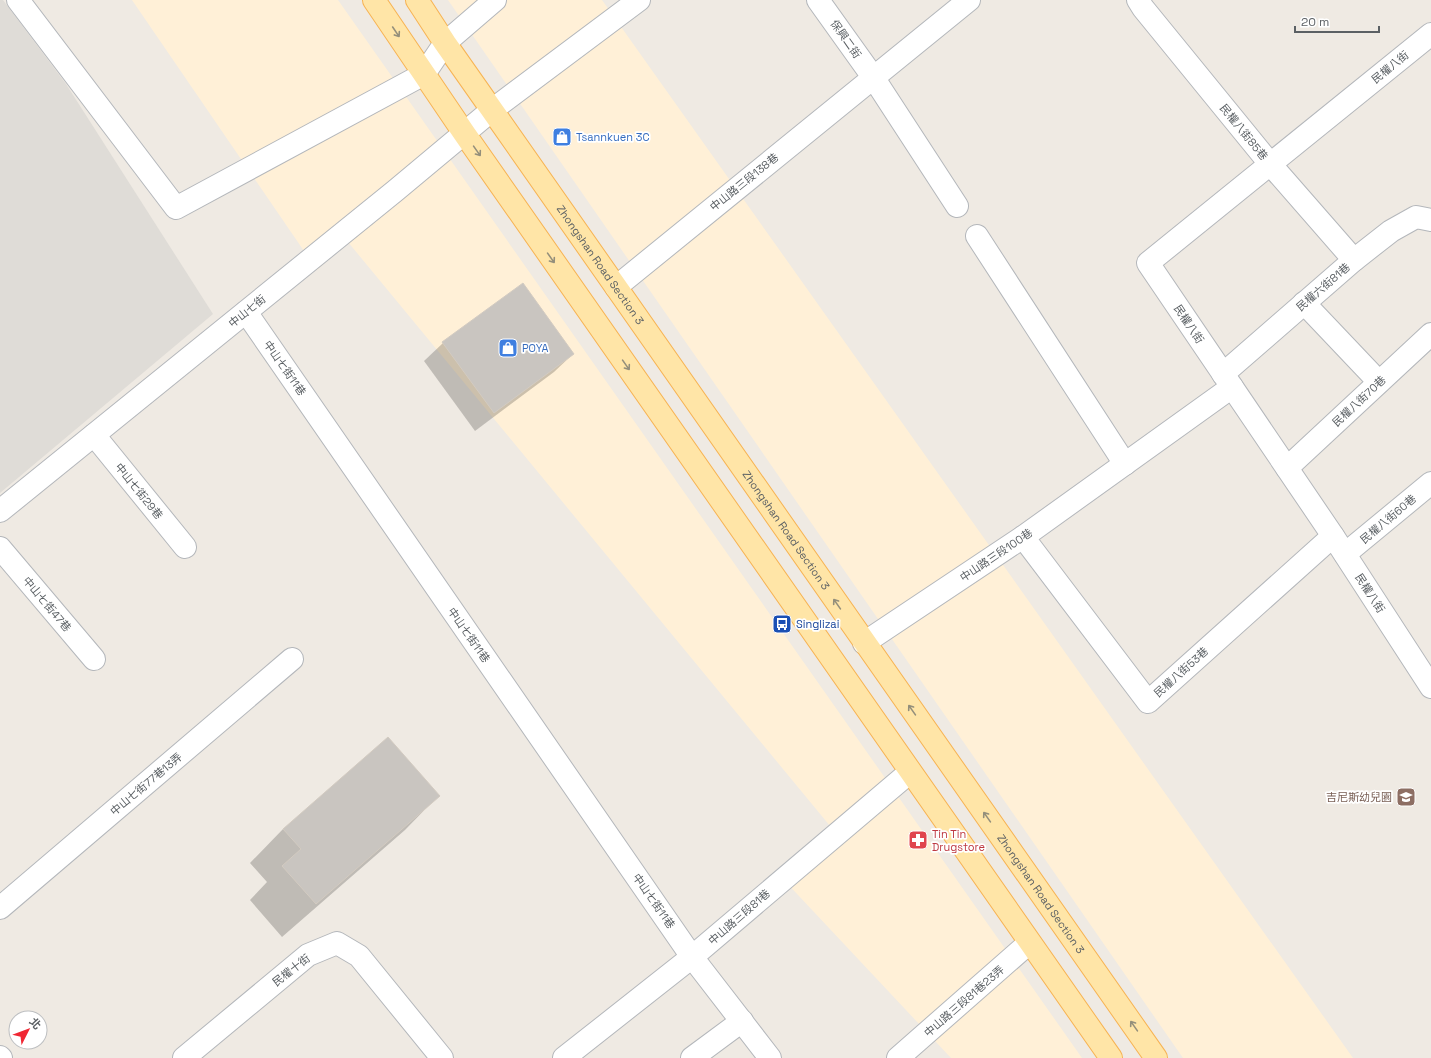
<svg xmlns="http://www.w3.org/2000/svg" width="1431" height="1058" font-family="'Space Grotesk','Noto Sans TC',sans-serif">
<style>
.commercial{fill:#fff0d7}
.industrial{fill:#dfdcd7}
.shadow{fill:#0003}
.building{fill:#c9c5c0;stroke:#d3cbc1}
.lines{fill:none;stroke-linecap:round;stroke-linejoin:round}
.minor-casing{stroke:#b4b7bb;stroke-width:24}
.major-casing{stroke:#f7b353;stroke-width:24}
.minor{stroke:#fff;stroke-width:22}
.major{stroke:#ffe5a7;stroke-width:22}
.oneway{stroke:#948f7b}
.labels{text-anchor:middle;stroke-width:3.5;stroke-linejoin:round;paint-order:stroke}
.street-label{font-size:11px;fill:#5b6064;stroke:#fff}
.shop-label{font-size:11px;fill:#366cbe;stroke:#fff;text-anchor:start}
.transit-label{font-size:11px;fill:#164399;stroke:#fff;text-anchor:start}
.education-label{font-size:11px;fill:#785e54;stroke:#fff;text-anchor:end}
.health-label{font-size:11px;fill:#be3a42;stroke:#fff;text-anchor:start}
</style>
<rect width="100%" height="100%" fill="#efeae3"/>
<g class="commercial">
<polygon points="132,0 338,0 1082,1058 951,1058 783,879 835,832 348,242 317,270"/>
<polygon points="448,0 602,0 1353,1058 1183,1058"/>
</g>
<polygon class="industrial" points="0,0 3,0 66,84 213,314 0,493"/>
<g class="shadow">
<polygon points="443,343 573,354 554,372 475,431 424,361"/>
<polygon points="438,796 405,830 282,937 250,900 267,882 250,863 283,829"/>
</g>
<g class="building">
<polygon points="523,283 574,354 494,413 442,342"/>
<polygon points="388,737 440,796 316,904 282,866 301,849 283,829"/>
</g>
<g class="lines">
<g class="minor-casing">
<g id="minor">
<polyline points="18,0 176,208 424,74 445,43 495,0"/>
<polyline points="818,0 873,77 957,206"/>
<polyline points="1138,0 1143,8 1271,165 1354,260"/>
<polyline points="1431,34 1148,263 1333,536 1431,687"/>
<polyline points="977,236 1125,464"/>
<polyline points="616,287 969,0"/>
<polyline points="1304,303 1379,382"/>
<polyline points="246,312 692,957 770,1058"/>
<polyline points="1223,374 1354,260 1391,231 1416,217 1431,220"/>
<polyline points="94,435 185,547"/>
<polyline points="1287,468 1431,334"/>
<polyline points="0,511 395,191 492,110 639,0"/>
<polyline points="1023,537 1148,702 1333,536"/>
<polyline points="0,548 94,659"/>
<polyline points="1345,554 1431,483"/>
<polyline points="864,643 1023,537 1232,387"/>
<polyline points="0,908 292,659"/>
<polyline points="0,1057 1,1058"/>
<polyline points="184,1058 308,955 337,943 359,956 442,1058"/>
<polyline points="564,1058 692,957 910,772"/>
<polyline points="692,1058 742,1021"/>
<polyline points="898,1058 1029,943"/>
</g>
</g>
<g class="major-casing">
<g id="major">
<polyline points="374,0 464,133 1111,1058"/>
<path id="s1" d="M417,0L445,43L492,110L1156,1058"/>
</g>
</g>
<use href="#minor" class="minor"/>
<use href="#major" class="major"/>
</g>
<defs><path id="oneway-shaft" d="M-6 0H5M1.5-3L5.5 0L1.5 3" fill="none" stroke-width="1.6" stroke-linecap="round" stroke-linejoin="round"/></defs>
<g class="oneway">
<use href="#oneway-shaft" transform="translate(396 32) rotate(56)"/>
<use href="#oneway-shaft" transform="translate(477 151) rotate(55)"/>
<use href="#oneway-shaft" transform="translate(551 258) rotate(55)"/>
<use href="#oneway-shaft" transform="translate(626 365) rotate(55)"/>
<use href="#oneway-shaft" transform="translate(837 604) rotate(-125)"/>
<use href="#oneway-shaft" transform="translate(912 710) rotate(-125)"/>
<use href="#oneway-shaft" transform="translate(987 817) rotate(-125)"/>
<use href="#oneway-shaft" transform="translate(1134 1026) rotate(-125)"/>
</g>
<defs>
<g id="shop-square" transform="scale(1)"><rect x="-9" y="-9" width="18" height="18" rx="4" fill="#3f7fe0" stroke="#fff"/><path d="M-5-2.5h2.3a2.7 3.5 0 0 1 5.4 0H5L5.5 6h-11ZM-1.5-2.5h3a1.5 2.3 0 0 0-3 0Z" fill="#fff"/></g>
<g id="bus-square" transform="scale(1)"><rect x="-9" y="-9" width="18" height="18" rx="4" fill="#1a4fb4" stroke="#fff"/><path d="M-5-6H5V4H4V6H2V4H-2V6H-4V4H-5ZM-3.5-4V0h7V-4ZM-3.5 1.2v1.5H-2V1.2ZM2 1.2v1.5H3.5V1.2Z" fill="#fff"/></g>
<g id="school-square" transform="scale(1)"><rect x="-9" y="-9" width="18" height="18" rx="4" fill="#8d6e63" stroke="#fff"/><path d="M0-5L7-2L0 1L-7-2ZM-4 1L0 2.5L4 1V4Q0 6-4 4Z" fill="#fff"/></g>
<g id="pharmacy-square" transform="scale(1)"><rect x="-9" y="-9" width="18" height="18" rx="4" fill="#e0444e" stroke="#fff"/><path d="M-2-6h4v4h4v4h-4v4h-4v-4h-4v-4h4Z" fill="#fff"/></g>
</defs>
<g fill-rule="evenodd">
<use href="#shop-square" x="562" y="137"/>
<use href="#shop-square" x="508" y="348"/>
<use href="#bus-square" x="782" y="624"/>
<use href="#school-square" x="1406" y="797"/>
<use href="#pharmacy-square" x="918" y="840"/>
</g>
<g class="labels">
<g class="street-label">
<text transform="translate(846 39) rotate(55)" y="4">保興二街</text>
<text transform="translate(1390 67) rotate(-39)" y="4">民權八街</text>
<text transform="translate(1244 132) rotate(51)" y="4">民權八街85巷</text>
<text transform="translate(744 182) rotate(-39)" y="4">中山路三段138巷</text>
<text dy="4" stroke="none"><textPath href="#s1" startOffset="322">Zhongshan Road Section 3</textPath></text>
<text transform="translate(1323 287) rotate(-41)" y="4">民權六街81巷</text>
<text transform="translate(247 311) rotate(-39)" y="4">中山七街</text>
<text transform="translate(1189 324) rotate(56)" y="4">民權八街</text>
<text transform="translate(285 368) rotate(55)" y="4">中山七街11巷</text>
<text transform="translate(1359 401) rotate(-43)" y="4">民權八街70巷</text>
<text transform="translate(139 491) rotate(51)" y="4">中山七街29巷</text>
<text transform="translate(1388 519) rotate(-40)" y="4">民權八街60巷</text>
<text dy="4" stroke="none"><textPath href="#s1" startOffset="646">Zhongshan Road Section 3</textPath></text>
<text transform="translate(996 555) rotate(-34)" y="4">中山路三段100巷</text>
<text transform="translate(1370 593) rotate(57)" y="4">民權八街</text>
<text transform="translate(47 604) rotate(50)" y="4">中山七街47巷</text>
<text transform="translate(469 635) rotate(55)" y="4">中山七街11巷</text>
<text transform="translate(1181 672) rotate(-42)" y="4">民權八街53巷</text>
<text transform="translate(146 784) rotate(-40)" y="4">中山七街77巷13弄</text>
<text dy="4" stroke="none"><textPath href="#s1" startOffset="1090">Zhongshan Road Section 3</textPath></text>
<text transform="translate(654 901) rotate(55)" y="4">中山七街11巷</text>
<text transform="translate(739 917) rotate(-41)" y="4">中山路三段81巷</text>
<text transform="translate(291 970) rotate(-38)" y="4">民權十街</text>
<text transform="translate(964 1001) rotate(-41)" y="4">中山路三段81巷23弄</text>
</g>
<g class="shop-label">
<text x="576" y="141">Tsannkuen 3C</text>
<text x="522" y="352">POYA</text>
</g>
<g class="transit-label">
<text x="796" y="628">Singlizai</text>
</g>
<g class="education-label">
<text x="1392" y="801">吉尼斯幼兒園</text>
</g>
<g class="health-label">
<text x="932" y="838">Tin Tin<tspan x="932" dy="13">Drugstore</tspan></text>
</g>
</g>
<g transform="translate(28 1030) rotate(48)"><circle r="19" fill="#ffffff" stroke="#bdbfc1"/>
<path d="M0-3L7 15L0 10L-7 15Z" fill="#f02733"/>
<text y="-6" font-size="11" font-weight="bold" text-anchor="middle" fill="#5b6064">北</text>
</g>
<path d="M1295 26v6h84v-6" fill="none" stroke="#5b6064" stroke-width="2"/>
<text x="1301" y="26" font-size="12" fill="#5b6064" stroke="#ffffff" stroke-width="3" paint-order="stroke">20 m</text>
</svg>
